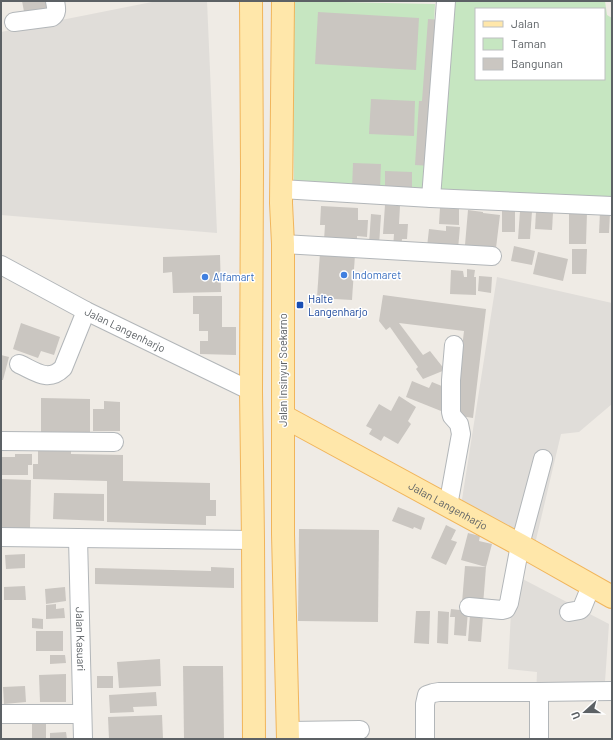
<svg xmlns="http://www.w3.org/2000/svg" width="613" height="740" font-family="Barlow,sans-serif">
<style>
.industrial{fill:#e0ddd9}
.green{fill:#c6e6c1;fill-rule:evenodd}
.building{fill:#cac6c1}
.lines{fill:none;stroke-linecap:round;stroke-linejoin:round}
.minor-casing{stroke:#b2b6b9;stroke-width:20}
.major-casing{stroke:#f1b55b;stroke-width:24}
.minor{stroke:#fff;stroke-width:18}
.major{stroke:#ffe7aa;stroke-width:22}
.shop-dot{fill:#3f7fe0;stroke:#fff;stroke-width:1.5}
.transit-dot{fill:#1a4fb4;stroke:#fff;stroke-width:1.5}
.labels{text-anchor:middle;stroke-width:3;stroke-linejoin:round;paint-order:stroke}
.shop-label{font-size:11px;fill:#366cbe;stroke:#fff;text-anchor:start}
.transit-label{font-size:11px;fill:#164399;stroke:#fff;text-anchor:start}
.street-label{font-size:11px;fill:#5c6165;stroke:#fff}
</style>
<rect width="100%" height="100%" fill="#efebe5"/>
<g class="industrial">
<polygon points="157,1 207,1 217,233 1,215 1,32"/>
<polygon points="497,277 612,303 612,404 579,432 561,434 535,544 460,512"/>
<polygon points="513,574 609,624 604,696 536,698 537,672 508,669"/>
</g>
<g class="green">
<polygon points="292,1 338,1 338,2 435,4 425,199 294,194"/>
<path d="M453,1H605L607,15L612,18V212L435,199ZM476,9H604V79H476Z"/>
</g>
<g class="building">
<polygon points="22,1 54,1 47,13 25,17"/>
<polygon points="318,12 419,18 416,70 315,64"/>
<polygon points="428,19 441,20 431,166 415,165 419,101 422,101"/>
<polygon points="371,99 415,101 414,136 369,134"/>
<polygon points="353,163 381,164 380,190 352,189"/>
<polygon points="385,171 412,172 412,190 385,189"/>
<polygon points="385,205 400,206 399,224 408,224 407,239 402,239 401,248 393,248 394,234 383,234"/>
<polygon points="321,206 358,208 358,220 368,220 367,237 357,236 357,242 324,240 325,225 320,225"/>
<polygon points="440,208 459,209 459,225 439,224"/>
<polygon points="502,209 515,210 515,232 502,232"/>
<polygon points="468,210 483,212 483,213 500,215 496,248 465,245"/>
<polygon points="520,211 532,211 530,239 518,239"/>
<polygon points="536,212 553,213 552,230 535,229"/>
<polygon points="569,212 587,213 586,244 569,244"/>
<polygon points="600,212 610,213 609,233 599,233"/>
<polygon points="371,214 381,215 379,245 369,244"/>
<polygon points="446,226 460,227 458,249 427,247 429,229 446,231"/>
<polygon points="514,246 535,251 532,265 511,261"/>
<polygon points="572,249 587,249 586,274 572,274"/>
<polygon points="320,252 355,254 352,300 317,298"/>
<polygon points="538,252 568,259 563,281 533,274"/>
<polygon points="220,255 221,292 173,293 172,272 163,273 163,257"/>
<polygon points="467,269 475,270 474,277 476,277 476,295 450,294 451,270 463,271 464,277 467,277"/>
<polygon points="479,276 492,277 491,293 478,291"/>
<polygon points="383,295 486,309 473,418 454,415 464,331 399,323 423,355 430,351 445,370 423,379 416,369 418,367 390,327 386,330 379,321"/>
<polygon points="193,296 222,296 222,327 236,327 236,355 200,354 200,341 208,341 208,331 199,331 199,314 193,314"/>
<polygon points="21,323 60,337 54,355 41,351 38,358 13,349"/>
<polygon points="1,355 9,357 3,380 1,380"/>
<polygon points="412,381 429,388 432,382 449,389 441,411 406,397"/>
<polygon points="399,396 416,407 408,421 411,424 398,444 384,436 381,441 369,434 372,429 366,426 379,404 391,411"/>
<polygon points="41,398 90,399 90,433 41,432"/>
<polygon points="104,401 120,402 120,431 93,431 93,409 104,409"/>
<polygon points="38,444 71,444 71,454 123,455 123,481 210,483 210,500 216,500 216,516 206,516 206,525 107,522 107,481 33,479 33,464 38,464"/>
<polygon points="15,454 32,454 32,465 28,465 28,475 1,475 1,457 15,457"/>
<polygon points="1,479 31,480 30,528 1,528"/>
<polygon points="54,493 104,494 104,521 53,519"/>
<polygon points="398,507 425,518 421,530 414,527 413,529 392,521"/>
<polygon points="446,525 456,530 451,540 457,542 446,565 431,558"/>
<polygon points="299,529 379,530 378,622 298,621"/>
<polygon points="468,533 480,536 479,541 492,544 486,567 461,560"/>
<polygon points="25,554 25,568 6,569 5,555"/>
<polygon points="465,566 486,567 483,605 462,603"/>
<polygon points="211,567 234,568 234,588 95,584 95,568 211,571"/>
<polygon points="25,586 26,600 4,600 4,587"/>
<polygon points="65,587 66,601 46,604 45,589"/>
<polygon points="56,604 56,609 64,608 65,618 46,619 46,605"/>
<polygon points="451,609 468,611 466,636 454,635 455,617 450,617"/>
<polygon points="416,611 430,611 429,644 414,643"/>
<polygon points="438,611 449,612 448,644 437,643"/>
<polygon points="470,615 483,616 481,642 468,641"/>
<polygon points="32,618 43,619 43,629 32,628"/>
<rect x="36" y="631" width="27" height="20"/>
<polygon points="50,655 65,655 66,663 50,664"/>
<polygon points="160,659 161,686 119,688 117,662"/>
<polygon points="183,666 223,666 224,739 184,739"/>
<polygon points="66,674 66,702 40,702 39,675"/>
<rect x="97" y="676" width="16" height="12"/>
<polygon points="25,686 26,702 4,704 3,687"/>
<polygon points="156,692 157,706 133,707 134,712 110,713 109,695"/>
<polygon points="162,715 163,739 109,739 108,717"/>
<rect x="32" y="724" width="14" height="15"/>
<polygon points="66,732 67,739 50,739 50,733"/>
</g>
<g class="lines">
<g class="minor-casing">
<g id="minor">
<path d="M14,22L52,17C58,13 56,7 55,1"/>
<polyline points="281,189 431,198 446,1"/>
<polyline points="431,198 612,206"/>
<polyline points="283,244 492,256"/>
<path id="s1" d="M1,265L86,311L251,391"/>
<path d="M19,364C35,371 48,383 63,368L86,311"/>
<polyline points="1,441 114,442"/>
<polyline points="448,506 461,434 459,424 452,416 451,412 451,380 454,345"/>
<polyline points="1,537 78,538 253,540"/>
<path id="s2" d="M78,538L83,739"/>
<polyline points="469,607 502,610 506,609 509,603 520,545 543,459"/>
<polyline points="569,612 580,610 582,608 591,586"/>
<polyline points="1,714 82,714"/>
<polyline points="289,731 360,730"/>
<polyline points="425,739 425,704 427,695 433,693 439,692 539,692 612,691"/>
<polyline points="539,739 539,692"/>
</g>
</g>
<g class="major-casing">
<g id="major">
<polyline points="251,1 252,170 251,391 253,540 254,739"/>
<polyline points="283,1 281,203 283,244 283,534 288,739"/>
<path id="s3" d="M283,416L520,545L612,597"/>
</g>
</g>
<use href="#minor" class="minor"/>
<use href="#major" class="major"/>
</g>
<g class="shop-dot">
<circle cx="344" cy="275" r="4"/>
<circle cx="205" cy="277" r="4"/>
</g>
<rect class="transit-dot" x="296" y="301" width="8" height="8" rx="2"/>
<g class="labels">
<g class="shop-label">
<text x="352" y="279">Indomaret</text>
<text x="213" y="281">Alfamart</text>
</g>
<g class="transit-label">
<text x="308" y="303">Halte<tspan x="308" dy="13">Langenharjo</tspan></text>
</g>
<g class="street-label">
<text dy="4" stroke="none"><textPath href="#s1" startOffset="140">Jalan Langenharjo</textPath></text>
<text transform="translate(283 370) rotate(-90)" y="4">Jalan Insinyur Soekarno</text>
<text dy="4" stroke="none"><textPath href="#s3" startOffset="188">Jalan Langenharjo</textPath></text>
<text dy="4" stroke="none"><textPath href="#s2" startOffset="101">Jalan Kasuari</textPath></text>
</g>
</g>
<rect width="613" height="740" fill="none" stroke="#5c6165" stroke-width="4"/>
<rect x="475" y="8" width="130" height="72" fill="#ffffff" stroke="#bec0c1"/>
<rect x="483" y="21" width="20" height="6" fill="#ffe7aa" stroke="#bec0c1"/>
<text x="511" y="28" font-size="12" fill="#5c6165">Jalan</text>
<rect x="483" y="38" width="20" height="12" fill="#c6e6c1" stroke="#bec0c1"/>
<text x="511" y="48" font-size="12" fill="#5c6165">Taman</text>
<rect x="483" y="58" width="20" height="12" fill="#cac6c1" stroke="#bec0c1"/>
<text x="511" y="68" font-size="12" fill="#5c6165">Bangunan</text>
<g transform="translate(585 712) rotate(249)" stroke="#ffffff" stroke-width="3" paint-order="stroke">
<path d="M0-3L7 15L0 10L-7 15Z" fill="#5c6165"/>
<text y="-6" font-size="11" font-weight="bold" text-anchor="middle" fill="#5c6165">U</text>
</g>
</svg>
